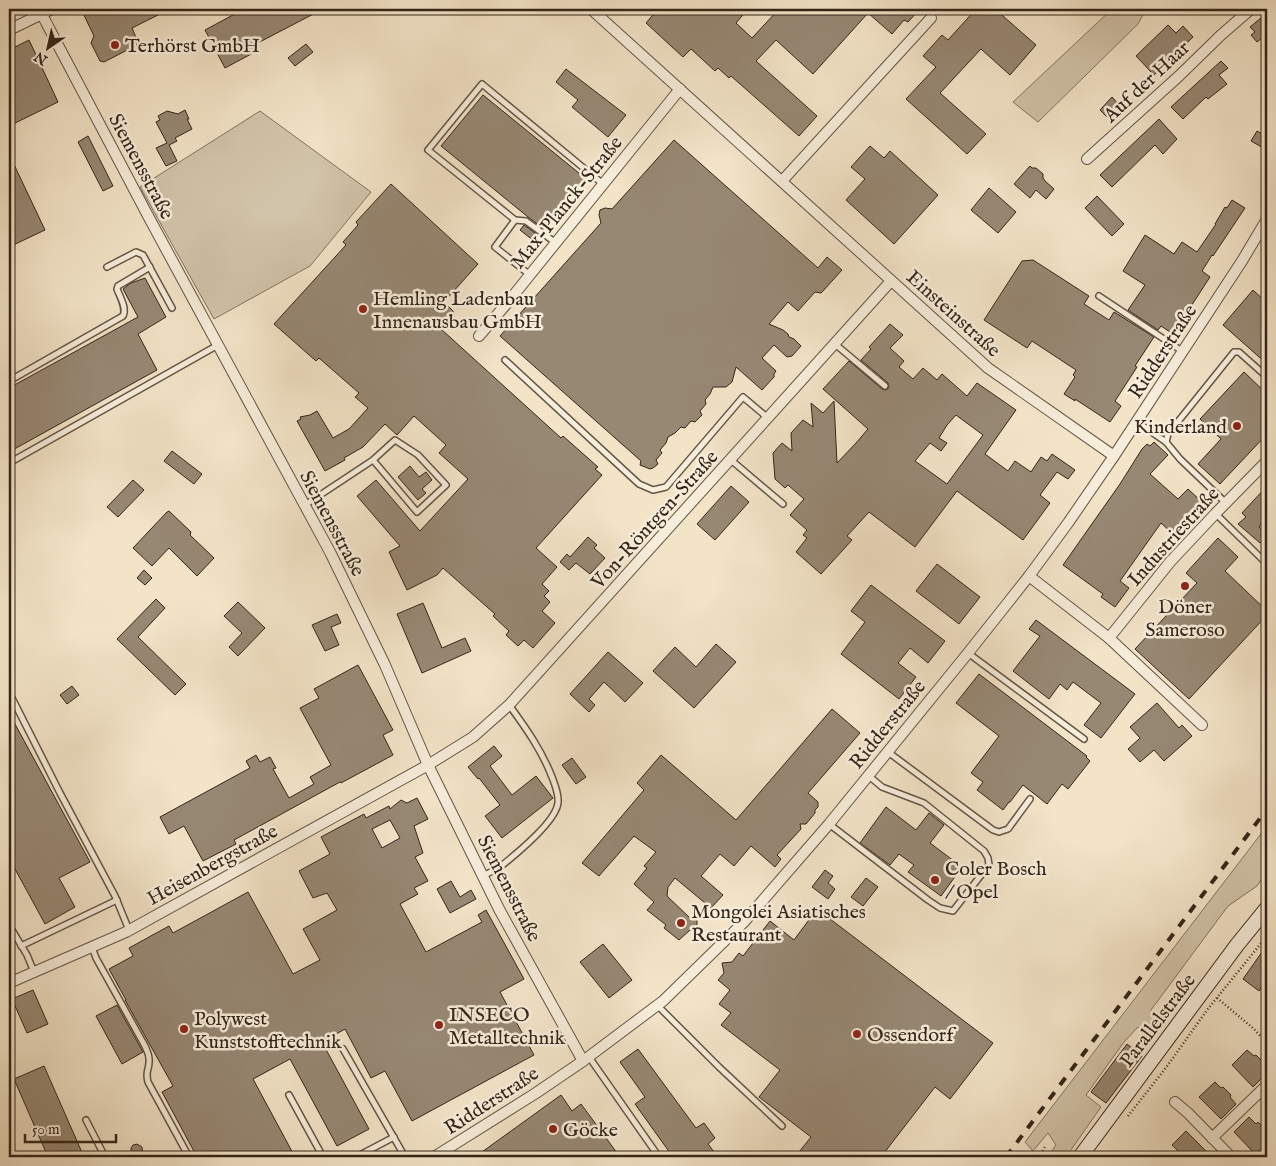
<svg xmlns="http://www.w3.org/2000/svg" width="1276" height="1166" font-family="'IM FELL English',serif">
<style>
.green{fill:#d2c4aa;stroke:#827462}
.building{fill:#978874;stroke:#332519;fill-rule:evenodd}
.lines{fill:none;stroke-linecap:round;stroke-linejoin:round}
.service-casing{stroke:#635545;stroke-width:8}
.minor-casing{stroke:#635545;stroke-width:12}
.secondary-casing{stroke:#332519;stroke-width:16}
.path{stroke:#332519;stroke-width:2.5;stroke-dasharray:1 2.5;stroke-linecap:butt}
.service{stroke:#f7eddb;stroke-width:5}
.minor{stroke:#f7eddb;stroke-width:10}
.secondary{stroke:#f7eddb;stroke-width:14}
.rail{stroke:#332519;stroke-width:4;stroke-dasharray:9 9;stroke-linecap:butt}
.poi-dot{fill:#8f2418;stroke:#f7eddb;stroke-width:2}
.labels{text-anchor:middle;stroke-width:5;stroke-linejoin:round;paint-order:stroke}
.poi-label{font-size:20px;fill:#332519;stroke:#f7eddb;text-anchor:start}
.street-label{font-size:20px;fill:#332519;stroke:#f7eddb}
</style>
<rect width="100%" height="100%" fill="#f3e4c8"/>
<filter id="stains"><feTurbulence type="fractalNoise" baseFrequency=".004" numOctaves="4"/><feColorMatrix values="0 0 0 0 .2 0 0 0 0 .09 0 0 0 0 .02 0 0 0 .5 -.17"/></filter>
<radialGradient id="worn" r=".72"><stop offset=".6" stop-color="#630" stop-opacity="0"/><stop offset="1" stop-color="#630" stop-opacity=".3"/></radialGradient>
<g class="green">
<polygon points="1112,9 1146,9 1138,24 1038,122 1013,102"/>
<polygon points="260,111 371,192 310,266 214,319 140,187"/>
<polygon points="1267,826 1267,871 1257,886 1228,906 1151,1010 1166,1021 1153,1038 1138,1027 1124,1042 1086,1095 1101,1107 1066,1157 1049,1157 1049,1155 1056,1145 1048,1133 1033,1151 1025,1142"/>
</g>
<g class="building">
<polygon points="87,9 170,9 132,28 138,42 137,45 104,62 100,61 91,43 94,36 82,11"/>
<polygon points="244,9 323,9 252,46 255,52 225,68 205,30"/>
<polygon points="658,9 748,9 736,23 752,38 779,9 920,9 908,22 904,20 892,34 868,13 813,74 776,40 756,61 817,116 799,136 731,76 729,78 718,68 715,71 691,49 683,57 646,23"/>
<polygon points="976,9 995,9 1036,45 1010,75 981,49 940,93 986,134 967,154 906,99 936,67 923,56 942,35 948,40"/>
<polygon points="1267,13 1267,34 1257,42 1251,35 1255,32 1250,27"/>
<polygon points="1168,25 1176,33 1183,26 1193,37 1154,75 1136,56"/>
<polygon points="29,40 58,102 9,126 9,50"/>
<polygon points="306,44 313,52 295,66 288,58"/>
<polygon points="1221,61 1228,68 1219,75 1227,84 1208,99 1206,97 1183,119 1171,107"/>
<polygon points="566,69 626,115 608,137 572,107 578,100 556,82"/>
<polygon points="483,95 585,178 544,229 528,217 441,146"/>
<polygon points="1112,97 1120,106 1108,118 1100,110"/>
<polygon points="185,110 189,119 187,119 192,129 175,138 177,141 169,145 177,161 166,166 156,148 167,143 156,122 160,120 158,116 167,111 178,114"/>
<polygon points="1159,119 1177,139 1163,154 1155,145 1112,187 1100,175"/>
<polygon points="1257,131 1267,137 1267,150 1251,141"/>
<polygon points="88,136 113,186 103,191 78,142"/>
<polygon points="674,140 818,268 827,257 842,270 823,291 821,293 815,292 798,311 788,302 769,324 783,330 788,334 789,337 794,339 801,346 792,356 787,357 774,345 762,358 776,371 774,374 774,377 762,390 736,367 732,382 726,387 713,387 710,394 705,400 706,404 700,411 702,415 695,422 691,421 685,428 681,427 675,433 668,437 666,443 660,450 662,453 656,460 658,464 653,468 650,469 640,465 641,461 500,336 601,223 599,215 600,210 605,208 612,209"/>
<polygon points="870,146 884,158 890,151 938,195 894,244 846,200 865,179 851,167"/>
<polygon points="9,154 45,230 9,247"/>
<polygon points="1030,166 1032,168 1036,168 1043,174 1043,178 1045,181 1054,189 1046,199 1036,190 1030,198 1014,184"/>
<polygon points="391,184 478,264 444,302 453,311 454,316 452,321 441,329 561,438 563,436 598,467 595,469 602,475 536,548 557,567 542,584 549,591 544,596 550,602 542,611 555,623 533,648 524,640 518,646 506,635 509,631 493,616 495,614 443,568 437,575 407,590 389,552 400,546 357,496 376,480 420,531 468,479 439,453 446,445 414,416 397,435 385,424 363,447 344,458 345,460 325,471 297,421 301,419 300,417 310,415 317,411 333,438 349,429 368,408 355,397 359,393 319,358 316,361 274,324 346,245 343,242 358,225 356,222"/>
<polygon points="989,188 1016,212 998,233 971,210"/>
<polygon points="1097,196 1124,224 1112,236 1085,208"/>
<polygon points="1232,200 1245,208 1213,256 1212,255 1202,271 1210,277 1173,334 1161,326 1158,330 1128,310 1145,285 1123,271 1145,235 1174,254 1182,242 1197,252 1216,224 1215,224 1225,207 1227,208"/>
<polygon points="524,225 538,235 534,241 520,230"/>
<polygon points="1033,260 1089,296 1084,304 1109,320 1114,312 1154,337 1135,366 1137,367 1115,401 1121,406 1110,422 1075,399 1075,401 1064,394 1075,377 1073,375 1076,370 1032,341 1027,348 984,320 1022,261"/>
<polygon points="145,278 166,317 138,334 157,370 9,452 9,388 138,317 123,289 131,283"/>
<polygon points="1253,290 1267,303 1267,364 1223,325"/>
<path d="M890,324L903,335L890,348L904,361L899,367L913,379L923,368L937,380L942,374L967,396L977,383L1016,410L985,454L1008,471L1015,461L1031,472L1041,457L1047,461L1052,454L1075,470L1068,479L1057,472L1040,495L1050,503L1023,540L957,491L915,547L869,512L847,536L852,540L821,574L796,552L807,538L803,535L807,530L790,515L804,499L788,485L785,488L775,479L773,453L782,443L792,451L791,433L803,420L813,427L811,403L823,413L834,401L837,463L856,443L868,429L823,389L849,361L882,389L885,390L888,389L889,386L888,383L861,360L871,349L869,347ZM956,415L983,435L947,484L915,461L930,443L941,451L947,443L939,438L947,425Z"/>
<polygon points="1244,372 1267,394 1267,434 1220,484 1198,464 1221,439 1200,419"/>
<polygon points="1154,442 1168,455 1150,474 1178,499 1188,489 1202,502 1173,534 1161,523 1120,581 1129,588 1115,607 1101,597 1103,594 1063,565 1120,484 1142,449 1147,444 1150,446"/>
<polygon points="172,451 202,474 194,484 164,461"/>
<polygon points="410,466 419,477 426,472 432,480 422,489 426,493 418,500 398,477"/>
<polygon points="133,480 144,490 118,517 107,507"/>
<polygon points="731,486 749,502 715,540 697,524"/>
<polygon points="1267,486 1267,515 1259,527 1267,534 1267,535 1260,543 1238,524 1246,517 1242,513"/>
<polygon points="169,511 191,532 190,535 214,558 197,576 169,548 152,566 133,548 167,512"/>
<polygon points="588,537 597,545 594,548 605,558 590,574 576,563 569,570 560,562 567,554 570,557"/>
<polygon points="1218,538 1238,557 1225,571 1267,611 1267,615 1189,699 1135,649 1197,583 1186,573"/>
<polygon points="937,564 980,597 959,624 916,591"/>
<polygon points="144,570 152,578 145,585 137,578"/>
<polygon points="871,585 945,641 928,663 910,648 898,663 916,677 899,699 841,654 865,622 851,611"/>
<polygon points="156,599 165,608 138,637 186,684 175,695 117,639"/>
<polygon points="238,602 265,628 238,656 229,647 242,633 224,616"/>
<polygon points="423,603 442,648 465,638 471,651 422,673 397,614"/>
<polygon points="337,614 341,623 331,627 339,645 325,651 312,625"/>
<polygon points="1036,620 1135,694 1101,738 1084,725 1101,703 1073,682 1067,690 1060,684 1049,699 1013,671 1040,636 1029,629"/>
<polygon points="716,644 736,662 694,708 653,671 675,647 696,667"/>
<polygon points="608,652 643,683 625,702 604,682 589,699 595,705 589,712 570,694"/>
<polygon points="358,665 393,730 383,735 393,755 341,783 340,782 234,840 236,844 203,861 184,826 169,834 160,817 250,768 246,761 256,755 260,762 270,757 276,768 273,769 289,798 314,784 310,777 331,765 300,708 319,698 314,689"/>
<polygon points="979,674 1087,756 1086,757 1090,761 1068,789 1062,784 1047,804 1023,785 1010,802 1009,802 1003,810 977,790 983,782 971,773 999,736 956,703"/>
<polygon points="72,686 79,695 67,704 60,695"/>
<polygon points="1157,703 1179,728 1182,725 1192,736 1164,761 1154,750 1140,762 1128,749 1140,738 1130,727"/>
<polygon points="832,709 860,733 808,793 818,802 818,807 815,810 815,813 806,824 800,824 801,829 777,855 781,859 775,867 751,846 734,866 720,854 701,876 723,895 711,908 675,878 668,887 667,896 690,918 697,919 697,929 690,930 679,940 664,928 666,925 647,910 654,902 634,884 647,868 644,866 656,852 634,836 599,876 582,863 644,790 637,783 661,755 736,820"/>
<polygon points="9,713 90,862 59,878 75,907 45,924 9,858"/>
<polygon points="494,746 502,756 490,766 512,795 536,776 553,798 502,838 485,816 500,805 479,778 478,779 468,767"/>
<polygon points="572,758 586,777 576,784 562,765"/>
<path d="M417,798L428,819L414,826L423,853L415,857L428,881L414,888L418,894L400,904L426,952L482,922L478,915L486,910L524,979L500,992L534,1055L412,1121L385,1071L371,1078L345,1029L322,1042L369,1129L337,1146L290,1059L253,1079L295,1157H197L162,1092L173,1086L125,1000H126L109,969L133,956L129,948L169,926L173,933L248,892L293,974L320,960L303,929L337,910L327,893L313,898L299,871L330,854L321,837L364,814L366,818L389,806L390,809L401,800L407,803ZM390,820L400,838L382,848L372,829Z"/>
<polygon points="886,807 916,830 929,813 944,825 930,843 962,867 941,896 908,872 914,865 899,854 890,865 860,843"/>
<polygon points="825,870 833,876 828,883 835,889 828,899 812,887"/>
<polygon points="866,878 878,887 863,906 851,897"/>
<polygon points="451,881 460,897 471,890 476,899 450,913 437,889"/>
<polygon points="817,909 993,1043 950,1099 935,1087 881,1157 795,1157 811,1137 759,1097 780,1070 721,1025 731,1013 719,1004 730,990 718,980 724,973 722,963 732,962 739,953 743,956 770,921 794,940"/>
<polygon points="603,944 632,980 609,998 580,962"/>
<polygon points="1267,945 1267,979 1259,991 1243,979"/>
<polygon points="33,990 48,1024 27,1033 12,999"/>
<polygon points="117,1005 143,1052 122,1064 96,1016"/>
<polygon points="1127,1044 1142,1056 1106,1103 1091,1092"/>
<polygon points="638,1049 696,1128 704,1123 715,1138 708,1144 718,1157 673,1157 635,1104 645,1097 620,1062"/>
<polygon points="1247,1050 1254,1056 1256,1055 1264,1063 1262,1065 1267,1070 1267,1073 1253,1087 1232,1065"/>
<polygon points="44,1066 84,1157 48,1157 14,1079"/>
<polygon points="1215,1082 1221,1088 1223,1087 1231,1095 1230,1097 1236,1104 1221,1119 1199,1097"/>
<polygon points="561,1095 572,1111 581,1104 620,1157 475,1157"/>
<polygon points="1249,1117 1256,1124 1258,1122 1267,1132 1267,1143 1255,1154 1234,1132"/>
<polygon points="1186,1131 1212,1157 1184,1157 1172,1145"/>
<polygon points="137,1144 142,1147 143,1157 137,1157 131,1152 131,1148 133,1145"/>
</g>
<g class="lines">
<g class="service-casing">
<g id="service">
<polyline points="515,220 495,247 530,275"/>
<polyline points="556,243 526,221 515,220 428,150 482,84 603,184"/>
<polyline points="107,267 136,252 143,255 172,308"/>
<polyline points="1099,296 1182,351"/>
<polyline points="835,344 885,386"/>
<polyline points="505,360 639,484 653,490 666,487 743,397 768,418"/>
<path d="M9,381L123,316C127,308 120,297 117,289L118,286L150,267"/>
<polyline points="1137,422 1166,442"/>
<polyline points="731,460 783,504"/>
<polyline points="9,463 218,345"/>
<polyline points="1226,503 1180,459 1166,442 1168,434 1234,352 1239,352 1267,377"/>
<polyline points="305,505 373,460 395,440 418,455 446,485 417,512 373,460"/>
<polyline points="1216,514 1264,561"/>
<polyline points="968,653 1084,739"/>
<polyline points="9,692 60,793 115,896 129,930"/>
<polyline points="888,752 993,830 999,832 1008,829 1030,799"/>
<polyline points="829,824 928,900 940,908 953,911 989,865 988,858 984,851 924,803 882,787 869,776"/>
<path d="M483,876C488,873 495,870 500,867C515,855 556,822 558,803C559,794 555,785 552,777C542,751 526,728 509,705"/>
<polyline points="9,925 27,955 34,972"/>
<polyline points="21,946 117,900"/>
<path d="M92,947L96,958L145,1046C147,1051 150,1056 149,1062C149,1071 145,1071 148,1082L189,1157"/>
<polyline points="657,1005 719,1067 782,1126"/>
<polyline points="343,1049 405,1157"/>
<polyline points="589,1057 659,1157"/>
<polyline points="289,1095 323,1157"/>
<polyline points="86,1120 105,1157"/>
<polyline points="446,1150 452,1157"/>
<polyline points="9,1151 11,1157"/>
<polyline points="356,1157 394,1137"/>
</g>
</g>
<g class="minor-casing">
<g id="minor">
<polyline points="39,9 147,214 330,552 385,665 428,765 499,909 583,1061"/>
<polyline points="591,9 988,368 1114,456"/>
<polyline points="9,30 52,9"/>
<polyline points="1087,159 1179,76 1221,35 1251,9"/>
<polyline points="782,181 931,18"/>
<polyline points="479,336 508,302 680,89"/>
<polyline points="1029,576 1109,638 1170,562 1215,514 1267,461"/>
<polyline points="1109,638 1202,725"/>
<polyline points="9,983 126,932 428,765 473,737 509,705 891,281"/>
<polyline points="1175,1102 1188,1113 1229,1155 1226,1157"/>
<polyline points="1212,1138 1267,1085"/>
<polyline points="434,1157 536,1093 583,1061 663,1001 744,922 829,824 968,653 1029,576 1068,523 1114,456 1242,261 1267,219"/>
</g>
</g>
<g class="secondary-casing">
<polyline id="secondary" points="1080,1157 1237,945 1267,908"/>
</g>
<g class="path">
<polyline points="1217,998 1254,1029 1267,1043"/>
<polyline points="1128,1116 1168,1065 1207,1010 1267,936"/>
<polyline points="1039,1157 1046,1145"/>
</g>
<use href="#service" class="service"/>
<use href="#minor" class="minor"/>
<use href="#secondary" class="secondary"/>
<polyline class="rail" points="1006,1157 1267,809"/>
</g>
<g class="poi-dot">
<circle cx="115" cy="45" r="5"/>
<circle cx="363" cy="309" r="5"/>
<circle cx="1237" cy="426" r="5"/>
<circle cx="1185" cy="586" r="5"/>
<circle cx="935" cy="880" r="5"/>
<circle cx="681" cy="923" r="5"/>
<circle cx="439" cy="1025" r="5"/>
<circle cx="184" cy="1029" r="5"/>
<circle cx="857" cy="1034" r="5"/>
<circle cx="553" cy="1129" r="5"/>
</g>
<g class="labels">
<g class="poi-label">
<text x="125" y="52">Terhörst GmbH</text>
<text x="373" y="305">Hemling Ladenbau<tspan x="373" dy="23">Innenausbau GmbH</tspan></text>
<text x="1227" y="433" text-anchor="end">Kinderland</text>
<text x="1185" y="613" text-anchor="middle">Döner<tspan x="1185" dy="23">Sameroso</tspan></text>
<text x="945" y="875">Coler Bosch<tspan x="945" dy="23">/ Opel</tspan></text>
<text x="691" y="918">Mongolei Asiatisches<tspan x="691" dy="23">Restaurant</tspan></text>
<text x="449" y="1021">INSECO<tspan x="449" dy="23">Metalltechnik</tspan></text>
<text x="194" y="1025">Polywest<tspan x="194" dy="23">Kunststofftechnik</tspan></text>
<text x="867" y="1041">Ossendorf</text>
<text x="563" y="1136">Göcke</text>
</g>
<g class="street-label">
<text transform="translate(1146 81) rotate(-43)" y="7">Auf der Haar</text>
<text transform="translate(142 166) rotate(62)" y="7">Siemensstraße</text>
<text transform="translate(566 202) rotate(-51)" y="7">Max-Planck-Straße</text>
<text transform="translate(954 313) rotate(42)" y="7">Einsteinstraße</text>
<text transform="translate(1162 351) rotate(-57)" y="7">Ridderstraße</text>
<text transform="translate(654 519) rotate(-48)" y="7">Von-Röntgen-Straße</text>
<text transform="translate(333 523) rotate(62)" y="7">Siemensstraße</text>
<text transform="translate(1173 536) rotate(-48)" y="7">Industriestraße</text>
<text transform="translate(887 724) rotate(-51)" y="7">Ridderstraße</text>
<text transform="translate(212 864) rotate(-29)" y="7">Heisenbergstraße</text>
<text transform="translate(510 888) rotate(63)" y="7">Siemensstraße</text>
<text transform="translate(1157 1020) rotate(-53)" y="7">Parallelstraße</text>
<text transform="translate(491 1100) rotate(-33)" y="7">Ridderstraße</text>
</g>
</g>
<rect width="1276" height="1166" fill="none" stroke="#f3e4c8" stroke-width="30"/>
<rect x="10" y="10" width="1256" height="1146" fill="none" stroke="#332519" stroke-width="2.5"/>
<rect x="15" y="15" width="1246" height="1136" fill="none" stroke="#332519"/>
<g transform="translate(48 48) rotate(214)" stroke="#f7eddb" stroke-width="4" paint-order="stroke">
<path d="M0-4L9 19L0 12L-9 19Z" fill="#332519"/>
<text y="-8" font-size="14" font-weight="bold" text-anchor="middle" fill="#332519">N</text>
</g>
<path d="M25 1134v8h91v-8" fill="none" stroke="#332519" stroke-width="2.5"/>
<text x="32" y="1134" font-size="15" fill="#332519" stroke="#f7eddb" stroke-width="4" paint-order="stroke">50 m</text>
<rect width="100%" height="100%" filter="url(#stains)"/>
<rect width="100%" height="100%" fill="url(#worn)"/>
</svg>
